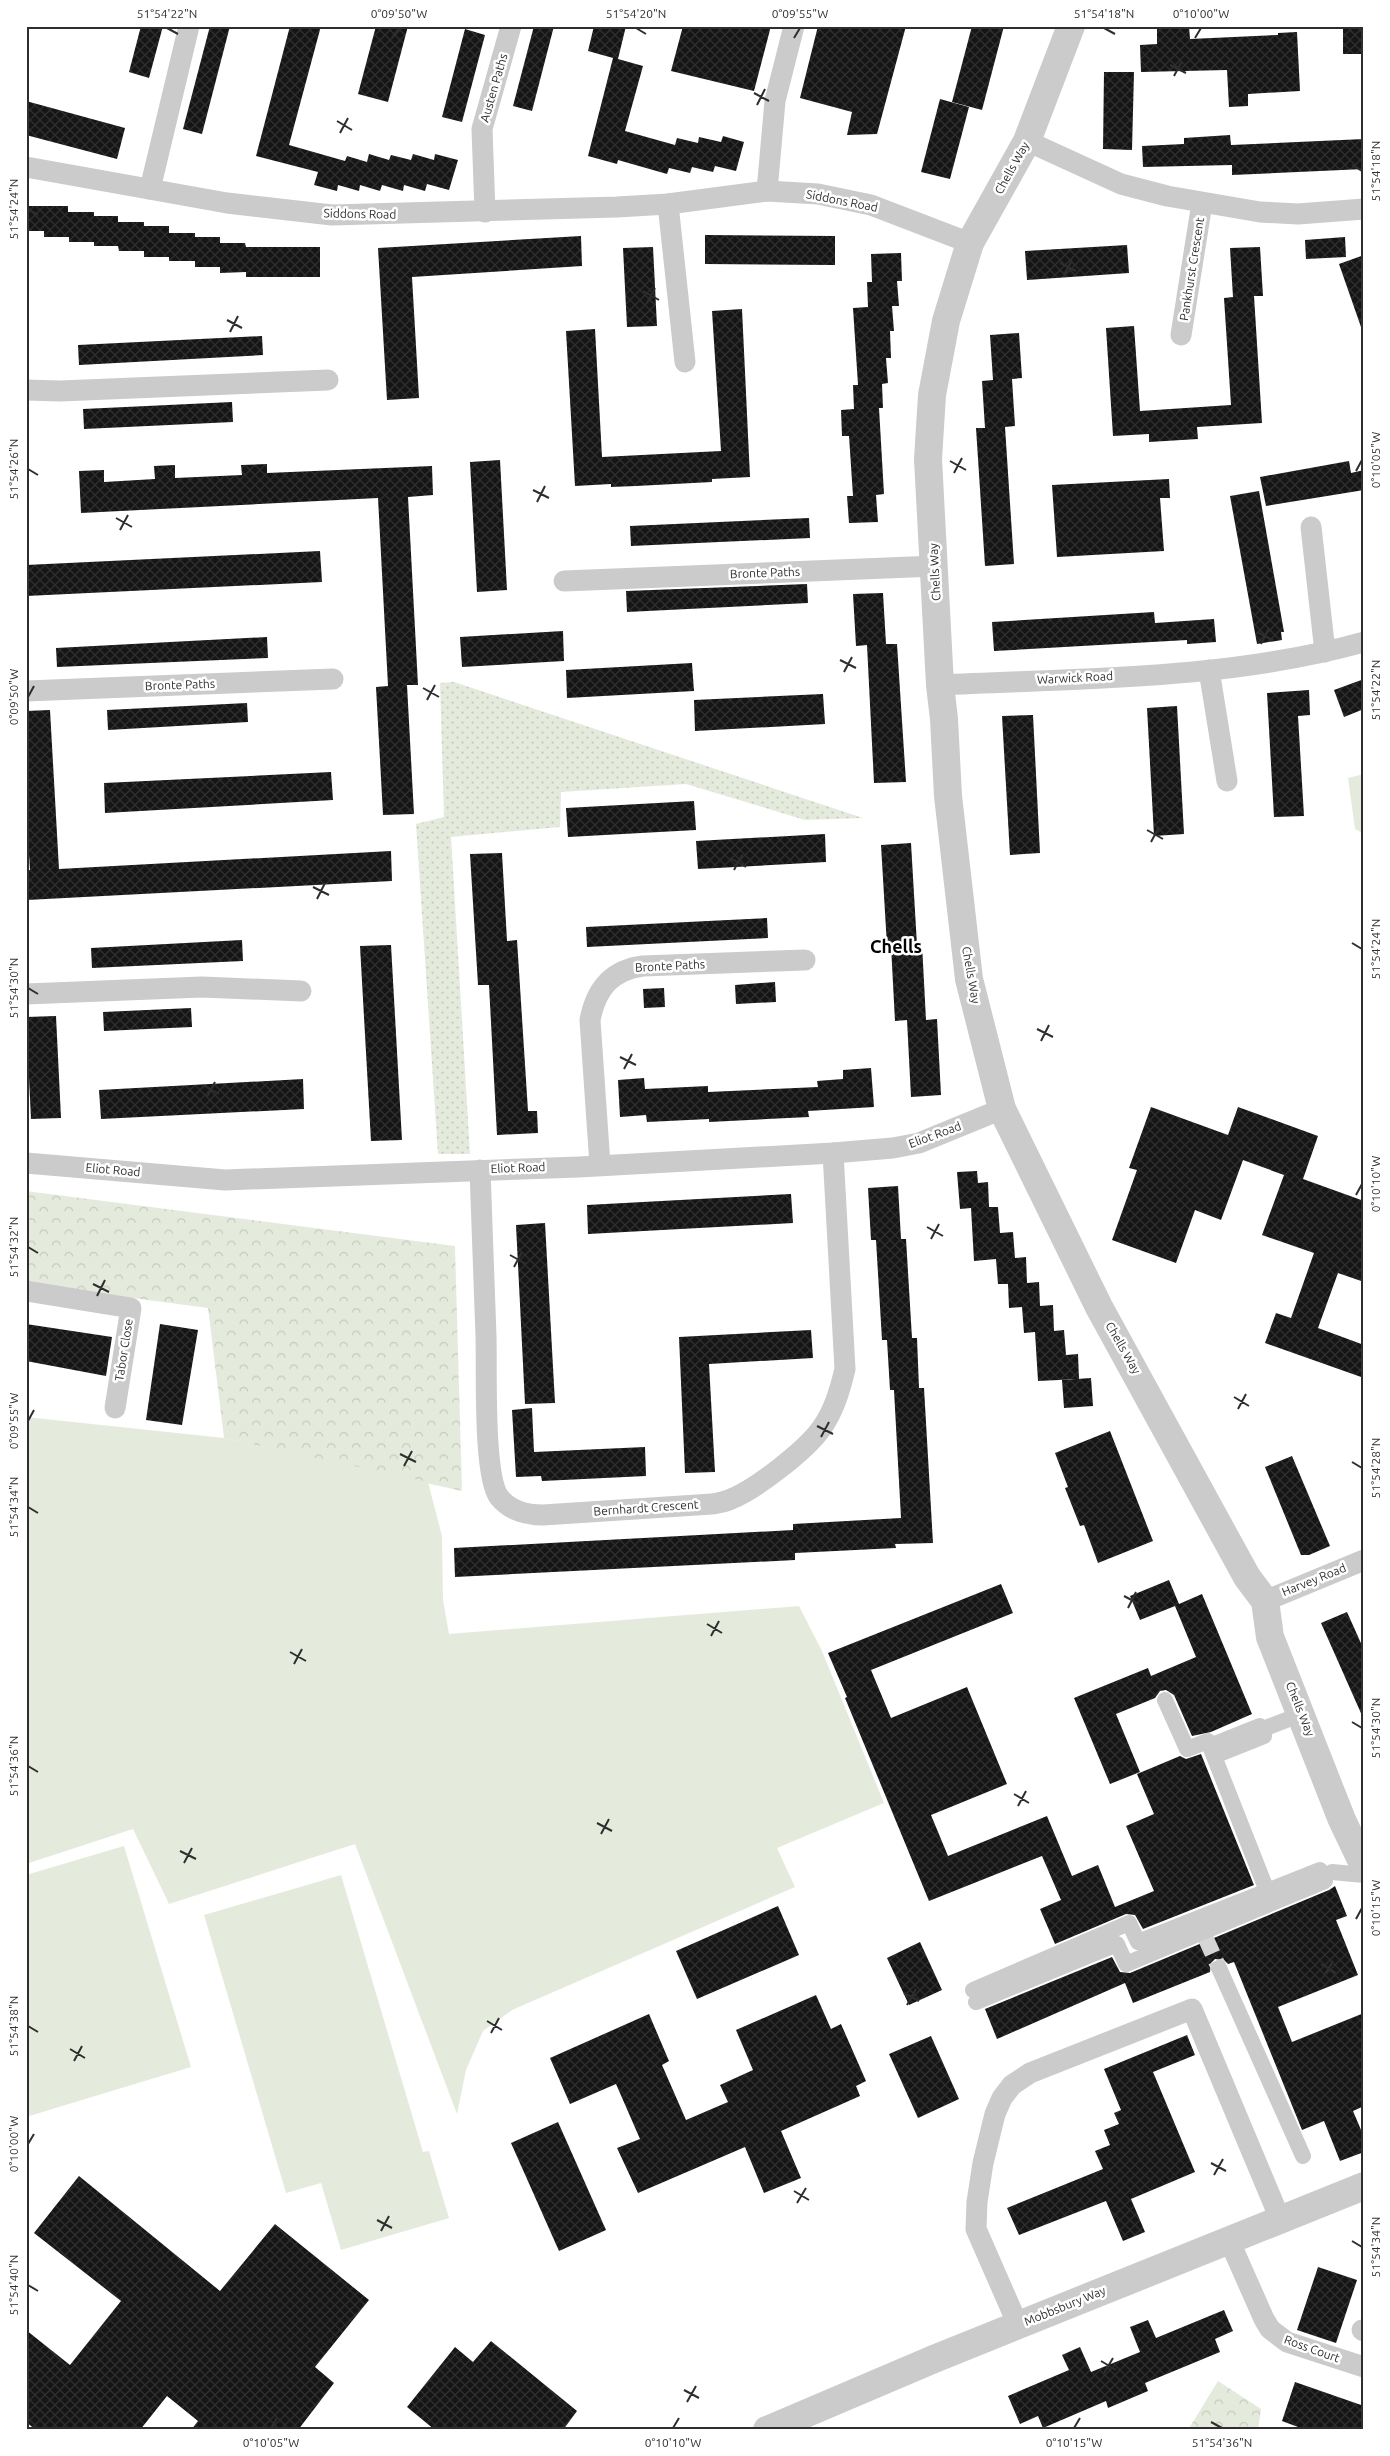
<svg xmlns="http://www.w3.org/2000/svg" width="1390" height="2456" font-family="Ubuntu,sans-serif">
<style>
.grass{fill:url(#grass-dots)}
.forest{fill:url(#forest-crowns)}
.park{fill:#e5ebdc}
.building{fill:url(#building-cross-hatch)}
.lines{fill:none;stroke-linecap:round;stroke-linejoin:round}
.pedestrian-tunnel{stroke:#d5d5d5;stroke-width:16;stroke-dasharray:16 8;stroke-linecap:butt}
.pedestrian{stroke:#cbcbcb;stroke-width:16}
.minor{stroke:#cbcbcb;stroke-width:21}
.tertiary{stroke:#cbcbcb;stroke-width:28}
.ticks{fill:none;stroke:#2e2e2e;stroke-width:2}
.labels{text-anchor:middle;stroke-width:5;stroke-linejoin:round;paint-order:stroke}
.street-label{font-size:12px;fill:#2e2e2e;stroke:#fff}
.district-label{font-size:18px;font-weight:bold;fill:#000;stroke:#fff}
.neatline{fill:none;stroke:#2e2e2e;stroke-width:2}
.ticks-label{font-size:12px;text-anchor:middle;fill:#2e2e2e}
</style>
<defs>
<pattern id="grass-dots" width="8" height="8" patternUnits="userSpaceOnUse" patternTransform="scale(1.25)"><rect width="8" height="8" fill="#e5ebdc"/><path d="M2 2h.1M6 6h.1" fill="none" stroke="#c5cabd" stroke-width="1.8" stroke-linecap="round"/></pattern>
<pattern id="forest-crowns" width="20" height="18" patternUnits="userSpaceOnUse" patternTransform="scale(1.25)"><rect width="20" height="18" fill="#e5ebdc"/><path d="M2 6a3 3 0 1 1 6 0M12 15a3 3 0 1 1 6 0" fill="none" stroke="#c5cabd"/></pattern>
<pattern id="building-cross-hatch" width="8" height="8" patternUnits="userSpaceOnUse" patternTransform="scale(1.25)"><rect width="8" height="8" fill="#151515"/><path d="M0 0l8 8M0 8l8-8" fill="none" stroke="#2f2f2f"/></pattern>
</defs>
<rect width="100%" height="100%" fill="#fff"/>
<polygon class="grass" points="454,682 863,818 805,820 686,784 561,792 560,827 451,837 470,1154 438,1154 416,824 444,817 440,683"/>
<g class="forest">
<polygon points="26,1191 455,1246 462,1491 224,1438 208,1308 26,1284"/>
<polygon points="1218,2381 1261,2409 1258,2430 1188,2430"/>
</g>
<g class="park">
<polygon points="1364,774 1364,834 1355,829 1348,778"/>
<polygon points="26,1417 224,1438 428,1482 442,1536 443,1600 449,1634 799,1606 822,1651 884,1803 777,1848 795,1887 512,2010 483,2031 466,2070 457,2114 355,1844 169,1904 133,1829 26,1864"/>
<polygon points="124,1846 191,2067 26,2117 26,1875"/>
<polygon points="341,1875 423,2152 429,2151 449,2218 341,2250 321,2183 286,2193 204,1915"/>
</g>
<g class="building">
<polygon points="141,26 163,26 149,78 129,72"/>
<polygon points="210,26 230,26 202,134 183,129"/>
<polygon points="290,26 321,26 289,145 345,161 347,156 367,162 369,154 389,160 391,155 411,160 413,154 434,160 435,154 458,160 449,190 427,184 425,191 404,185 403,191 382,185 380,191 360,185 359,191 338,185 337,191 314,185 318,172 256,156"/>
<polygon points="376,26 408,26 388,102 358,94"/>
<polygon points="534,26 554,26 532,111 513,106"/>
<polygon points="594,26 626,26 618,59 643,66 625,131 675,145 677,138 698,143 699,137 721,142 723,136 744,142 736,171 715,166 713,172 692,167 690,173 669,168 667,174 618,160 617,164 588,156 613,58 588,51"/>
<polygon points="683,26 771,26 754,91 671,71"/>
<polygon points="818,26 906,26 877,134 847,135 852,112 800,98"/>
<polygon points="972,26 1004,26 982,110 952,102"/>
<polygon points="1157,26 1189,26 1190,39 1278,35 1278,33 1297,32 1300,91 1248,94 1248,106 1229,107 1227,70 1141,72 1140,45 1157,44"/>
<polygon points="465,29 485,35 462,122 442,117"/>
<rect x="1343" y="29" width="21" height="25"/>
<polygon points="1104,72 1134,72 1132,150 1103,149"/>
<polygon points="940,99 969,107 950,179 921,172"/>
<polygon points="26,101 125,128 117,159 26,135"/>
<polygon points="1230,135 1231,145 1364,139 1364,169 1232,175 1232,165 1143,167 1142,146 1184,144 1184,138"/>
<polygon points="26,206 68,206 68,212 94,212 94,216 118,216 118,222 144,222 144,226 169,226 169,233 195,233 195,237 220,237 220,243 245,243 246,247 320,247 320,277 246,277 246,272 220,273 220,267 195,267 195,261 169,261 169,257 144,257 144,251 119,251 118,246 94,246 94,242 69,242 69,237 44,237 44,231 26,231"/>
<polygon points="705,235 835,236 835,265 705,264"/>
<polygon points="581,236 582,266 412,277 419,398 387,400 378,248"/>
<polygon points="1345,237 1346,257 1306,259 1305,240"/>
<polygon points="1127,245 1129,273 1027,280 1025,251"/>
<polygon points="653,247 657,326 627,327 623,248"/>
<polygon points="1260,247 1263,296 1254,296 1262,423 1197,427 1198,439 1149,442 1149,434 1113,436 1106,328 1134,326 1140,411 1231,405 1224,298 1233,297 1230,248"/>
<polygon points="901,253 902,281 897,281 899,306 892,306 894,331 890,331 891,358 886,358 888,383 882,384 883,408 879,408 884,494 876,495 878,522 849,523 847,496 853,496 849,436 842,436 841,410 854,409 853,385 858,385 853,308 868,307 867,282 872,282 871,254"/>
<polygon points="1364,255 1364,327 1361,327 1339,264"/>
<polygon points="742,309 750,477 712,479 712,482 636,486 611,487 611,484 575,486 566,331 595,329 602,457 721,451 712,311"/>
<polygon points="1019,333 1022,378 1012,379 1015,426 1005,427 1014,564 985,566 976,428 985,428 982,381 993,380 990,335"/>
<polygon points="262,336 263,355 79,365 78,345"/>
<polygon points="232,402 233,422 84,429 83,409"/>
<polygon points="500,460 507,590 477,592 470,462"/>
<polygon points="1349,461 1351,473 1364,470 1364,490 1266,506 1260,477"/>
<polygon points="267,464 267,473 432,466 433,495 408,497 418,685 407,685 414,814 383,815 376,687 388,686 378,498 81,513 79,471 104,470 104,482 155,479 154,466 175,465 175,478 242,475 241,465"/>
<polygon points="1169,479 1170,498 1160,498 1164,551 1057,557 1052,485"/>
<polygon points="1259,491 1284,632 1281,632 1282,640 1257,644 1230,496"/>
<polygon points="809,518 810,538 631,546 630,526"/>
<polygon points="320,551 322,582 26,596 26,565"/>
<polygon points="807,584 808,603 627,612 626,591"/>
<polygon points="883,593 886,644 897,644 906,782 874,783 867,645 856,646 853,594"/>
<polygon points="1154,612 1155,623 1214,619 1216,642 1187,644 1187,640 994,651 992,622"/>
<polygon points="563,631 564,661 462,667 460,637"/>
<polygon points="267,637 268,658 57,667 56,648"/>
<polygon points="692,663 694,691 567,698 566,670"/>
<polygon points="1364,679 1364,709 1344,717 1334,690"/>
<polygon points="1309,690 1310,715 1298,716 1304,816 1274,817 1267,693"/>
<polygon points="823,694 825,724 695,731 694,700"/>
<polygon points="247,703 248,722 108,730 107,710"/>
<polygon points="1177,706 1184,834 1154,836 1147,708"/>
<polygon points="50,710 59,869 391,851 392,881 27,900 26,870 30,870 26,809 26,711"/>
<polygon points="1033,715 1040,853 1010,855 1002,716"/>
<polygon points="331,772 333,800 105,813 104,783"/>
<polygon points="694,801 696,830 568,837 566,808"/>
<polygon points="825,834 826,862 698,869 696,841"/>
<polygon points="911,843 917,945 922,944 926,1020 937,1019 941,1095 911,1097 907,1020 895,1021 891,946 887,946 881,845"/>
<polygon points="502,853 507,941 517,940 528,1111 537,1111 538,1133 497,1135 489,985 478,985 470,854"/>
<polygon points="767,918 768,938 587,947 586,927"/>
<polygon points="242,940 243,961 92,968 91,948"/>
<polygon points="391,945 402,1140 371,1141 360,946"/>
<polygon points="775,982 776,1002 736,1004 735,985"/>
<polygon points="664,988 665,1007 644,1008 643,989"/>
<polygon points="191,1008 192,1027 104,1031 103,1012"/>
<polygon points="56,1016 61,1118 31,1119 26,1017"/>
<polygon points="871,1068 874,1107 808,1111 809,1117 709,1122 709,1119 647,1122 646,1115 620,1117 618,1080 644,1078 645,1089 708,1086 708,1092 818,1087 817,1081 843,1079 843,1070"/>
<polygon points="303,1079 304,1109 101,1119 99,1090"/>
<polygon points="1151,1107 1228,1135 1238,1107 1318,1136 1303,1179 1364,1201 1364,1282 1338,1273 1318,1328 1364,1345 1364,1378 1265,1343 1276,1313 1291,1318 1314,1253 1262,1235 1284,1175 1243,1160 1221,1220 1195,1210 1176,1263 1112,1240 1137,1170 1129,1168"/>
<polygon points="977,1171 978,1183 988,1182 989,1207 998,1207 1000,1233 1013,1232 1015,1258 1026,1257 1027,1283 1039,1282 1040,1306 1053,1305 1054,1331 1064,1330 1066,1355 1078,1354 1079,1379 1038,1381 1035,1332 1024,1333 1022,1307 1009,1308 1008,1284 998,1284 996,1259 974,1261 971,1208 960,1209 957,1172"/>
<polygon points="898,1186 901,1239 906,1239 912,1338 917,1338 919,1388 924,1388 933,1543 895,1544 896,1548 795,1553 795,1560 455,1577 454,1548 793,1530 793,1524 901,1518 894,1390 890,1390 887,1340 882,1340 876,1240 871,1240 868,1188"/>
<polygon points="791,1194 793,1223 588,1234 587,1205"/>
<polygon points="545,1223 555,1403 525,1404 516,1225"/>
<polygon points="26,1324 112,1337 106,1376 26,1361"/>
<polygon points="160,1324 198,1330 182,1425 146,1420"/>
<polygon points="811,1330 813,1358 709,1364 715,1472 685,1473 679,1337"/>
<polygon points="1091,1378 1093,1406 1064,1408 1062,1380"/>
<polygon points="532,1408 534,1452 645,1447 646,1476 542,1481 541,1476 516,1477 512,1410"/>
<polygon points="1110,1431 1153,1541 1098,1563 1084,1525 1080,1526 1065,1488 1068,1487 1055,1453"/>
<polygon points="1292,1456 1330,1546 1309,1555 1301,1555 1265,1467"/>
<polygon points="1169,1580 1179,1604 1202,1594 1252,1714 1211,1732 1192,1736 1174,1695 1166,1690 1160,1691 1155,1698 1116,1714 1140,1772 1110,1784 1074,1698 1148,1668 1151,1676 1196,1657 1175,1606 1140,1620 1130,1596"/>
<polygon points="1001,1584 1013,1613 871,1670 891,1718 967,1687 1007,1784 931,1815 948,1856 1047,1816 1072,1876 1098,1865 1115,1907 1154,1891 1126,1826 1154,1814 1137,1774 1180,1756 1186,1759 1201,1754 1254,1885 1143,1929 1135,1915 1126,1914 1055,1944 1040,1909 1061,1900 1042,1856 929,1901 845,1698 847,1697 828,1653"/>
<polygon points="1347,1612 1364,1650 1364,1720 1321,1623"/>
<polygon points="1335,1886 1347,1916 1336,1920 1358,1975 1278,2007 1292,2042 1364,2013 1364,2106 1353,2111 1364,2137 1364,2152 1340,2161 1324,2121 1302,2130 1234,1962 1228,1964 1224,1960 1215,1959 1211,1963 1210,1972 1133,2003 1125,1983 997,2039 985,2009 1112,1957 1120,1972 1130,1973 1329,1890"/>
<polygon points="778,1906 799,1955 697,1999 676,1951"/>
<polygon points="920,1942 942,1990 909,2005 887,1958"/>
<polygon points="816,1995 831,2029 841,2024 866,2081 856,2086 860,2096 781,2131 801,2178 764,2193 745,2147 638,2193 617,2148 640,2139 616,2084 570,2104 550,2058 649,2014 669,2061 662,2065 686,2120 728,2102 720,2085 753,2070 736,2030"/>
<polygon points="1187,2035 1195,2055 1153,2072 1195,2172 1131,2199 1145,2232 1123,2241 1106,2201 1019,2235 1007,2208 1103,2169 1095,2151 1110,2145 1104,2130 1119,2124 1114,2113 1121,2110 1104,2069"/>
<polygon points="931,2036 959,2099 918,2118 889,2054"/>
<polygon points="558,2122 606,2230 559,2251 511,2143"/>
<polygon points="79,2176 220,2291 275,2224 369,2300 315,2367 334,2383 298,2430 191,2430 198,2421 167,2396 140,2430 36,2430 26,2422 26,2330 70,2365 121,2301 34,2233"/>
<polygon points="1318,2267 1357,2280 1336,2343 1297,2330"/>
<polygon points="1224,2310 1233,2331 1215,2339 1220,2352 1145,2383 1148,2391 1108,2408 1106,2401 1043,2428 1038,2416 1020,2424 1008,2396 1069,2370 1062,2355 1080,2347 1091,2372 1140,2352 1130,2327 1148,2320 1156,2338"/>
<polygon points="491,2341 577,2411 563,2430 435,2430 407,2407 455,2347 473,2362"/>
<polygon points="1295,2382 1364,2406 1364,2430 1306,2430 1282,2421"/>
</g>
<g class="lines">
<polyline class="pedestrian-tunnel" points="1206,1939 1219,1968"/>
<g class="pedestrian">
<polyline points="1165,1700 1187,1749 1208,1741 1271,1901"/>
<polyline points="1268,1727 1302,1714"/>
<polyline points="1210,1746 1260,1726 1264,1736 1214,1756"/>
<polyline points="1332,1872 1364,1875"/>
<polyline points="1219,1968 1303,2156"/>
<polyline points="973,1990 1129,1923 1138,1942 1320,1870 1325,1881 1126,1964 1117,1944 976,2002"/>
</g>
<g class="minor">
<polyline points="1027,141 1121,184 1167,196 1260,212 1298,214 1364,209"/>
<polyline points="26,167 227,203 332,215 617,207 668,204 767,191 818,194 871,205 970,243"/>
<polyline points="150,189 189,26"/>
<polyline points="767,191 775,101 794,26"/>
<polyline points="668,204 685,362"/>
<polyline points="485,212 482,129 511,26"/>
<polyline points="1181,335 1202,203"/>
<polyline points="26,390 60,391 328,380"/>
<polyline points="1311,527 1325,652"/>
<polyline points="564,581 936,566"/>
<polyline points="1209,670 1227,781"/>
<path d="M940,685C1081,678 1227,680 1364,642"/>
<polyline points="26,691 333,679"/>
<polyline points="26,994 202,987 301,991"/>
<polyline points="26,1163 225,1180 579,1167 833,1153 893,1148 919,1143 1002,1109"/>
<path d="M600,1165L590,1020C596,989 611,970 643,966L805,960"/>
<path d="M480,1170C482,1225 484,1281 486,1336C487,1367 483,1476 499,1497C510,1511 527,1515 543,1515L712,1504C718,1503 725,1502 731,1499C756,1489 805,1451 821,1429C834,1411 840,1390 845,1369L833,1153"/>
<polyline points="26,1291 131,1308 115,1408"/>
<polyline points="1265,1601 1364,1560"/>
<polyline points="1229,2240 1264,2319 1270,2329 1287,2342 1364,2367"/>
<polyline points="1018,2325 976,2229 977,2202 983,2163 995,2114 1002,2098 1012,2085 1030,2073 1192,2009 1280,2219"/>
<polyline points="1362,2330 1364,2331"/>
</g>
<g class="tertiary">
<polyline points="1071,26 1027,141 970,243 946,321 932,395 928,459 940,685 944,719 948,796 969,979 1002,1109 1099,1307 1247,1577 1265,1601 1270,1637 1342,1820 1364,1866"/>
<polyline points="767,2430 934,2359 1364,2186"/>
</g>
</g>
<path class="ticks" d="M167,28L178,34M636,28L646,34M1104,28L1115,34M392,38L399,28M794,38L800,28M1195,38L1201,28M1170,65L1186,73M1174,76L1182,61M754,93L769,101M757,105L765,89M337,121L352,130M340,133L348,118M1352,165L1362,171M28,209L38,215M1060,263L1076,271M1064,275L1072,260M643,291L659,300M647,303L655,288M227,320L242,328M230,332L238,316M950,461L966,470M28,469L38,475M1356,471L1362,460M954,473L962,458M533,490L549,498M537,502L545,486M116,518L132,527M120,530L128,515M1257,632L1273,640M1261,644L1269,628M840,660L856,668M844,672L852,657M1352,684L1362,690M423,688L439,697M28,697L34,686M427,700L435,685M1147,830L1163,839M1151,842L1159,827M730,858L746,867M734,870L742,855M313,887L329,895M317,899L325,883M1352,943L1362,949M28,988L38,994M1037,1029L1053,1037M1041,1041L1049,1025M620,1057L636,1065M624,1069L632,1054M203,1085L219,1094M207,1097L215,1082M1356,1195L1362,1184M927,1227L943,1236M931,1239L939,1224M28,1247L38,1253M510,1255L526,1264M514,1267L522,1252M93,1284L109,1292M97,1296L105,1280M1234,1397L1249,1406M1238,1409L1246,1394M28,1421L34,1410M817,1426L833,1434M821,1437L829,1422M400,1454L416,1462M1352,1462L1362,1468M404,1466L412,1451M28,1507L38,1513M1124,1596L1139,1604M1128,1608L1136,1592M707,1624L722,1633M711,1636L719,1621M290,1652L306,1661M294,1664L302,1649M1352,1722L1362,1728M28,1766L38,1772M1014,1794L1029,1803M1018,1806L1026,1791M597,1823L612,1831M601,1834L609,1819M180,1851L196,1859M184,1863L192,1848M1356,1919L1362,1908M1321,1964L1336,1973M1324,1976L1333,1961M904,1993L919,2001M907,2005L916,1989M487,2021L502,2030M28,2026L38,2032M491,2033L499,2018M70,2049L85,2058M74,2061L82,2046M28,2144L34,2134M1211,2163L1226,2171M1214,2175L1223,2159M794,2191L809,2200M797,2203L806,2188M377,2220L392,2228M381,2231L389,2216M1352,2241L1362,2247M28,2285L38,2291M1101,2361L1116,2370M1104,2373L1113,2358M684,2390L699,2398M687,2402L696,2386M1211,2422L1222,2428M271,2428L277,2418M673,2428L679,2418M1074,2428L1080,2418"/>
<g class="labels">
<g class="street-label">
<text transform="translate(494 88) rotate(-74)" y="4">Austen Paths</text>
<text transform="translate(1012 168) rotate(-61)" y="4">Chells Way</text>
<text transform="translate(842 201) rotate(11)" y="4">Siddons Road</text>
<text transform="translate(360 214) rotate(1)" y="4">Siddons Road</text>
<text transform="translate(1192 269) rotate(-81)" y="4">Pankhurst Crescent</text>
<text transform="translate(935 572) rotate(-93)" y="4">Chells Way</text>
<text transform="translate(765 573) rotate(-2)" y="4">Bronte Paths</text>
<text transform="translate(1075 678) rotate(-3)" y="4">Warwick Road</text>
<text transform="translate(180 685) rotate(-2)" y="4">Bronte Paths</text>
<text transform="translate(670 966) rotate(-3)" y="4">Bronte Paths</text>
<text transform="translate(971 975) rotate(80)" y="4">Chells Way</text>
<text transform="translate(935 1135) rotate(-20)" y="4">Eliot Road</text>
<text transform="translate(518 1168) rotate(-2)" y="4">Eliot Road</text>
<text transform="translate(113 1170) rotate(5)" y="4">Eliot Road</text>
<text transform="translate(1123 1348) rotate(60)" y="4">Chells Way</text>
<text transform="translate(124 1350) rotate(-81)" y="4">Tabor Close</text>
<text transform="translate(646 1508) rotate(-4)" y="4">Bernhardt Crescent</text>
<text transform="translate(1314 1580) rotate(-22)" y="4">Harvey Road</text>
<text transform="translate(1300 1709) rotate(68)" y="4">Chells Way</text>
<text transform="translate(1065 2306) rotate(-22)" y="4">Mobbsbury Way</text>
<text transform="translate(1312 2349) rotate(20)" y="4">Ross Court</text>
</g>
<g class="district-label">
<text x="896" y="953">Chells</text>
</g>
</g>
<rect width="1390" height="2456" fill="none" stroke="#ffffff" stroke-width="55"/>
<rect x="28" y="28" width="1334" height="2400" class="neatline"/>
<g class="ticks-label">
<text x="167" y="18">51°54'22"N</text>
<text x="399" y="18">0°09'50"W</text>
<text x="636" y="18">51°54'20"N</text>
<text x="800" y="18">0°09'55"W</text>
<text x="1104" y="18">51°54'18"N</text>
<text x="1201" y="18">0°10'00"W</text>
<text transform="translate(1376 171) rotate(-90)" y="4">51°54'18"N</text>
<text transform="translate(14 209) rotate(-90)" y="4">51°54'24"N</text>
<text transform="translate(1376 460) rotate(-90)" y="4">0°10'05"W</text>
<text transform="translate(14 469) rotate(-90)" y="4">51°54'26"N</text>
<text transform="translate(1376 690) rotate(-90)" y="4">51°54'22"N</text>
<text transform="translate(14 697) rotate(-90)" y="4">0°09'50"W</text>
<text transform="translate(1376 949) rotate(-90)" y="4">51°54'24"N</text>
<text transform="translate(14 988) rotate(-90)" y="4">51°54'30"N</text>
<text transform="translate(1376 1184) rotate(-90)" y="4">0°10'10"W</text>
<text transform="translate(14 1247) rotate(-90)" y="4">51°54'32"N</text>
<text transform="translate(14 1421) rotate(-90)" y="4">0°09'55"W</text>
<text transform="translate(1376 1468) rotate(-90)" y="4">51°54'28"N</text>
<text transform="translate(14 1507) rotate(-90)" y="4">51°54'34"N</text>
<text transform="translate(1376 1728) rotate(-90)" y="4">51°54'30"N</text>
<text transform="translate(14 1766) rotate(-90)" y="4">51°54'36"N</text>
<text transform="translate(1376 1908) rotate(-90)" y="4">0°10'15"W</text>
<text transform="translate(14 2026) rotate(-90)" y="4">51°54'38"N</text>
<text transform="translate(14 2144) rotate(-90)" y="4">0°10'00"W</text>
<text transform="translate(1376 2247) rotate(-90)" y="4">51°54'34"N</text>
<text transform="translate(14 2285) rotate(-90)" y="4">51°54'40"N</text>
<text x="271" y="2447">0°10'05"W</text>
<text x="673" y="2447">0°10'10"W</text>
<text x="1074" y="2447">0°10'15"W</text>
<text x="1222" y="2447">51°54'36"N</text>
</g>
</svg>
